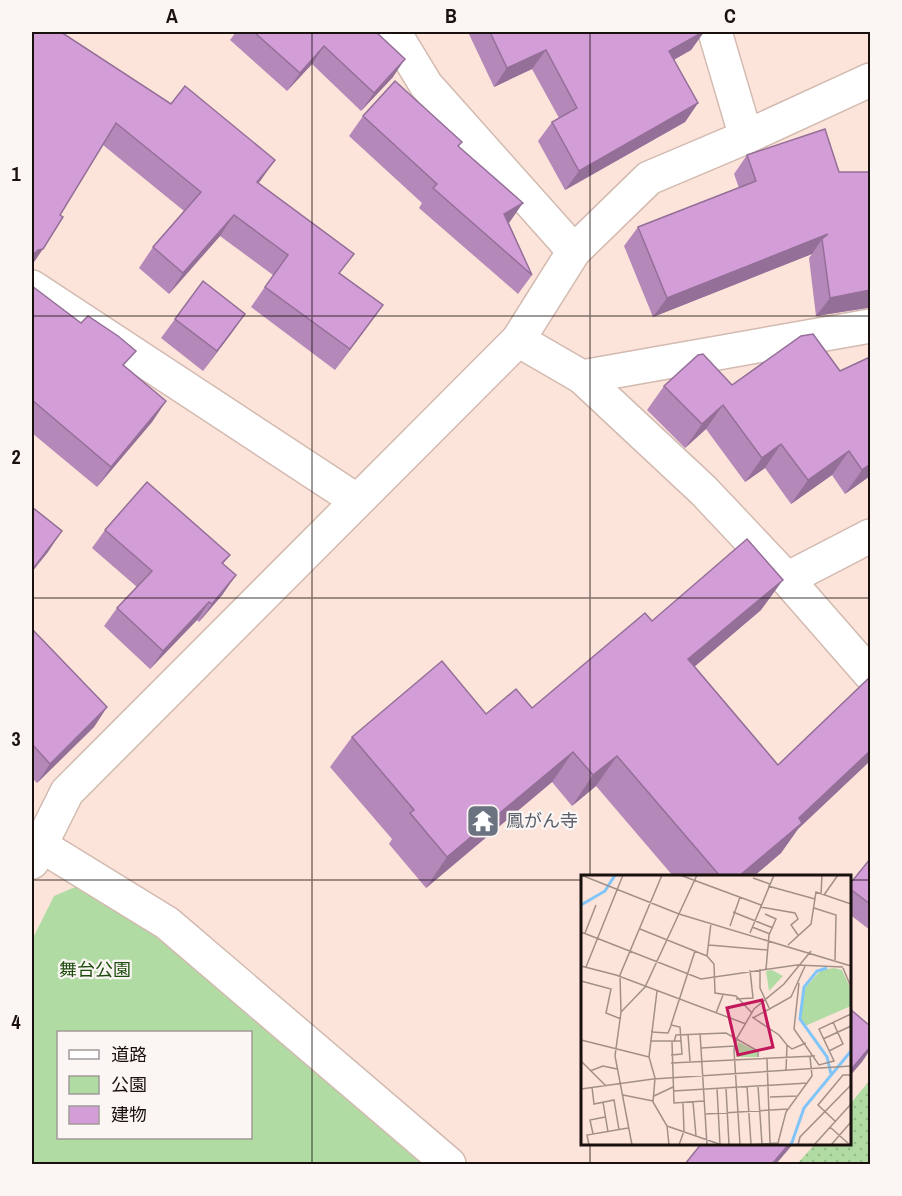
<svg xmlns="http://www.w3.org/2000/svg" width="902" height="1196" font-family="'Archivo Narrow','Noto Sans JP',sans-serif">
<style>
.grass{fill:url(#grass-dots)}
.park{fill:#b0dca4;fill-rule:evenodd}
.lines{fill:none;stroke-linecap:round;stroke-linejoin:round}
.minor-casing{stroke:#d2bab0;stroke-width:36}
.minor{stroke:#fff;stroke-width:33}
.wall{fill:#b588ba}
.shaded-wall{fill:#946f97}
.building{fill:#d39ed8;stroke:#946f97;stroke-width:1.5}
.grid{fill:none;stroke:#19110d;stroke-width:1.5;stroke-opacity:0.55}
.labels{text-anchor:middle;stroke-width:4.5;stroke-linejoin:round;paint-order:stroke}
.worship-label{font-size:18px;fill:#5b616d;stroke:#fbf6f4;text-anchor:start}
.park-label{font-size:18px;fill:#1f4d0f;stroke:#fbf6f4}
.inset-river{fill:none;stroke:#81c5f8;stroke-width:3}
.inset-road{fill:none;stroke:#a29088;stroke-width:1.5}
.view{fill:#c2185b;fill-opacity:0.15;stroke:#c2185b;stroke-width:3}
.inset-edge{fill:none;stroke:#19110d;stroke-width:3}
.neatline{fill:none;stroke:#19110d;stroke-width:2}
.grid-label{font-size:20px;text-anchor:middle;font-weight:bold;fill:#19110d}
</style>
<defs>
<pattern id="grass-dots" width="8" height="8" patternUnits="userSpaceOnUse" patternTransform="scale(1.5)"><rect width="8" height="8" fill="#b0dca4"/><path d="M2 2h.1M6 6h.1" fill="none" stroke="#97bc8c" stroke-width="1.8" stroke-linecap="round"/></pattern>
</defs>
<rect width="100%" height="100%" fill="#fde4da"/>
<polygon class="grass" points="870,1080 870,1164 797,1164 815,1144 850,1144 850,1104"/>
<path class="park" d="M75,887L159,934L423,1164H32V940L54,896ZM58,1032H250V1138H58Z"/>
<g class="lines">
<g class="minor-casing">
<g id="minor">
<polyline points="394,32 426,85 574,251"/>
<polyline points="715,32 746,137"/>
<polyline points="32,287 356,500"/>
<polyline points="518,340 582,377 704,491 787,579 870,674"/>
<polyline points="582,377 870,326"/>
<polyline points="787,579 870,536"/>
<polyline points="32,840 167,923 449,1164"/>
<polyline points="32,862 67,792 518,340 574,251 649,178 746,137 870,80"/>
</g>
</g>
<use href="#minor" class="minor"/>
</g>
<g class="wall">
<polygon points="32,32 258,183 340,273 383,305 335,370 251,307 273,275 220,236 169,294 139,268 153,247 184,211 103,145 60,215"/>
<polygon points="236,32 376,32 393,77 361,111 312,64 287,91 230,40"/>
<polygon points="468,32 704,32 691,50 674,60 698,103 685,122 565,190 538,141 552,122 559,118 532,69 494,87"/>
<polygon points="363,116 458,147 509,223 532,275 518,294 419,208 422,203 349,136"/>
<polygon points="747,155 839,172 870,172 870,308 867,308 816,316 809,258 812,254 653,317 624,246 638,227 739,188 734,174"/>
<polygon points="32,286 166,401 152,422 97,487 32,433"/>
<polygon points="245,314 203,371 161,338 175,319"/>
<polygon points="801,336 870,476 845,494 832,475 791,504 765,468 745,482 706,429 685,448 647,410 664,386 732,385"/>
<polygon points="105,530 230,555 223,564 223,594 199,622 197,620 150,669 104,626 117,608 137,587 92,548"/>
<polygon points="761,610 694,667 778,765 870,677 870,761 798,829 781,853 754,876 673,876 596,786 572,806 552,782 426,888 389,844 392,839 330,767 352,737 486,714 532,708 652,621"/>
<polygon points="32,629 107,707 94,727 37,783 32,778"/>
<polygon points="870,859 870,930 849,914 849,885"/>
</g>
<g class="shaded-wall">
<polygon points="704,32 691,50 655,70 669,51"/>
<polygon points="324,46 312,64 287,91 300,73"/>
<polygon points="546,50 532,69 494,87 507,68"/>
<polygon points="405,59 393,77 361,111 374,93"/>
<polygon points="698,103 685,122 565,190 579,171"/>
<polygon points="275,160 261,180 243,203 257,182"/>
<polygon points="523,203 509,223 491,233 504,214"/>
<polygon points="234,215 220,236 169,294 183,273"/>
<polygon points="828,234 822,239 812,254 653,317 667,298"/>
<polygon points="43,249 32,265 32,256 38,250"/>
<polygon points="870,290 870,308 867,308 816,316 830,298"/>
<polygon points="383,305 368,326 335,370 350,349"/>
<polygon points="245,314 231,334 203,371 217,351"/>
<polygon points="166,401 152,422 97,487 111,467"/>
<polygon points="723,405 706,429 685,448 702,424"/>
<polygon points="781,444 765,468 745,482 762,458"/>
<polygon points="849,451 832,475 791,504 808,480"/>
<polygon points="870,464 870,476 845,494 862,470"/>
<polygon points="62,531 48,552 32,572 32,570"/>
<polygon points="236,575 223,594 199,622 212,604"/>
<polygon points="783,580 761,610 667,690 688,659"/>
<polygon points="209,602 197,620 150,669 163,651"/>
<polygon points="107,707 94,727 37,783 50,764"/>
<polygon points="870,751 870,761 798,829 781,853 754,876 739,876"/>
<polygon points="573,752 552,782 426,888 447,857"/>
<polygon points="617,756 596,786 572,806 593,775"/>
<polygon points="870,1047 870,1050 862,1062 849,1077 849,1072"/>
<polygon points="790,1143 794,1143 776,1164 772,1164"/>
</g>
<g class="building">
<polygon points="32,32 61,32 171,104 185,86 275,160 257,182 354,254 339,273 383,305 350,349 265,287 288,255 234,215 183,273 153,247 201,192 116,123 60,215 63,217 43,249 38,250 32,256"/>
<polygon points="254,32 376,32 405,59 374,93 324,46 300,73"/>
<polygon points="490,32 703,32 669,51 698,103 579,171 552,122 577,108 546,50 507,68"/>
<polygon points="395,81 462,142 458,146 523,203 504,214 532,275 433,188 437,184 363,116"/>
<polygon points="825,129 839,172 870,172 870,290 830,298 822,239 828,234 667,298 638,227 756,181 747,155"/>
<polygon points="203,281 245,314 217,351 175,319"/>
<polygon points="32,286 81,323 88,316 118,336 136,351 123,365 166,401 111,467 32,400"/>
<polygon points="813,334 840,371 870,357 870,464 862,470 849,451 808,480 781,444 762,458 723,405 702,424 664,386 698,355 703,354 732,385 801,336"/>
<polygon points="147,482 230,555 222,563 236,575 212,604 209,602 163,651 117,608 152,571 105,530"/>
<polygon points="32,507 62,531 32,570"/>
<polygon points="747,539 783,580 688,659 778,765 870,677 870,751 799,818 802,823 739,876 720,876 617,756 593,775 573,752 447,857 410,813 414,810 352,737 442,661 486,714 516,689 532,708 645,613 652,621"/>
<polygon points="32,629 107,707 50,764 32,744"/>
<polygon points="870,859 870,904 849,888 849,885"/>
<polygon points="849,1008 870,1026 870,1047 849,1072"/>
<polygon points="702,1143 790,1143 772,1164 685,1164"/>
</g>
<path class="grid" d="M312,32V1164M590,32V876M32,316H870M32,598H870M32,880H582M850,880H870M590,1144V1164"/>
<defs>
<g id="temple-square" transform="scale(1.725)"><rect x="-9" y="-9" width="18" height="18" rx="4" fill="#6b7280" stroke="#fbf6f4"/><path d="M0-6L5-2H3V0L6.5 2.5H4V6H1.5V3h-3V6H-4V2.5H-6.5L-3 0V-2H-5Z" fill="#fff"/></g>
</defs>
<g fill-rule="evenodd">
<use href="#temple-square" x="483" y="821"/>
</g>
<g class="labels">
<g class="worship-label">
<text x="506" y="827">鳳がん寺</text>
</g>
<g class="park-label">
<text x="95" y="976">舞台公園</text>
</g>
</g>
<g transform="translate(581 875)">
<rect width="270" height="270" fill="#fde4da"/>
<path d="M191,95L202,101L188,116L185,96Z" fill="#b0dca4"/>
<path d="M253,93L261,95L270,115V131L224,151L219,143L223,114L240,95ZM157,167L176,176V182H155Z" fill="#b0dca4"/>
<path class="inset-river" d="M0,30L24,16L34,0M246,93L236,96L223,112L219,144L246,182L250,199M210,270L223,233L270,176"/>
<path class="inset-road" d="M0,0L98,39L270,91M99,0L180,30M172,3L189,9M187,11L234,24M240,19L241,0M243,20L257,0M179,32L214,38L217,44L210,50L217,60M233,33L255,40L254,85M152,37L192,53M184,39L195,44L188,60L185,94M130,48L126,81L133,89L134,118L155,121L171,138M149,51L159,22M171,52L189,59M59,54L126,81M0,57L120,104L216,90L262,92M4,58L15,30M169,58L193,0M128,70L187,75M207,70L230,49L235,17L270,29M0,91L35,100L165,149M5,92L42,0M262,93L270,112M179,94V113L189,135M0,106L30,114L25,138L40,144M218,108L213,154L238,190L253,186L238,154L270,139M76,116L68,182L74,203L72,227L86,251L88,270M155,124L172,123L169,95M40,137L39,100L81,0M135,138L142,120M171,142L198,160L206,170L205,195M172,143L210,122L224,91M70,157L87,158L90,151M119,158L126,270M107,159L109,186M242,164L270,151M0,165L68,182M69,166H100M91,167L93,228L123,226M93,167L95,160L145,158L177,176V182M206,170L211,174L225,168M120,173L154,171M248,176L262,169L252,147M90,180L101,179L99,152L90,150L114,76M186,184L189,268M0,186L25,211M90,188L234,181M9,196L22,191L36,194M166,211L170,269M177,211L181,269M11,212L13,229L33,225L38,255M136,213L139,270M145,213L148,270M0,214L72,204L270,191M92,216L227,208M42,220L72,226M73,221L92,212M189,222L217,221M22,227L27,257M112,227L115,261M125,239L207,234M254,246L237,230L262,200H270M86,251L138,269M249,252L269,270M12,259L9,245L24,242M8,270L6,260L47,253M51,270L34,181L40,137L64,112L116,0M98,270L103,256L102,228M159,270L153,175L156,163L173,134L203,109L230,76M166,270L197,268L205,237L231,201L229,182M217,270L219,262L270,210M233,270L270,229M250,270L270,247"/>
<path class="view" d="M181,125L192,172L157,180L146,133Z"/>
<rect width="270" height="270" class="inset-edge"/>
</g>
<rect width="902" height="1196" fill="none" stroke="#fbf6f4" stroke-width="66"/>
<rect x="57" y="1031" width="195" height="108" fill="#fbf6f4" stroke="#a19a98" stroke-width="1.5"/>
<rect x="69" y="1050" width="30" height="9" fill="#ffffff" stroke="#a19a98" stroke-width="1.5"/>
<text x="111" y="1061" font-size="18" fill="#19110d">道路</text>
<rect x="69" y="1076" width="30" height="18" fill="#b0dca4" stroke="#a19a98" stroke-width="1.5"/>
<text x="111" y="1091" font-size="18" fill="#19110d">公園</text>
<rect x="69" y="1106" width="30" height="18" fill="#d39ed8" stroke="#a19a98" stroke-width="1.5"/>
<text x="111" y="1121" font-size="18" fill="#19110d">建物</text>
<rect x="33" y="33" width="836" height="1130" class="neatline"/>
<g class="grid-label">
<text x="172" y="23">A</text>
<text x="451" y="23">B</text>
<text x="730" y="23">C</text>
<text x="16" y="181">1</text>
<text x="16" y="464">2</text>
<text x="16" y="746">3</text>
<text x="16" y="1029">4</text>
</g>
</svg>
